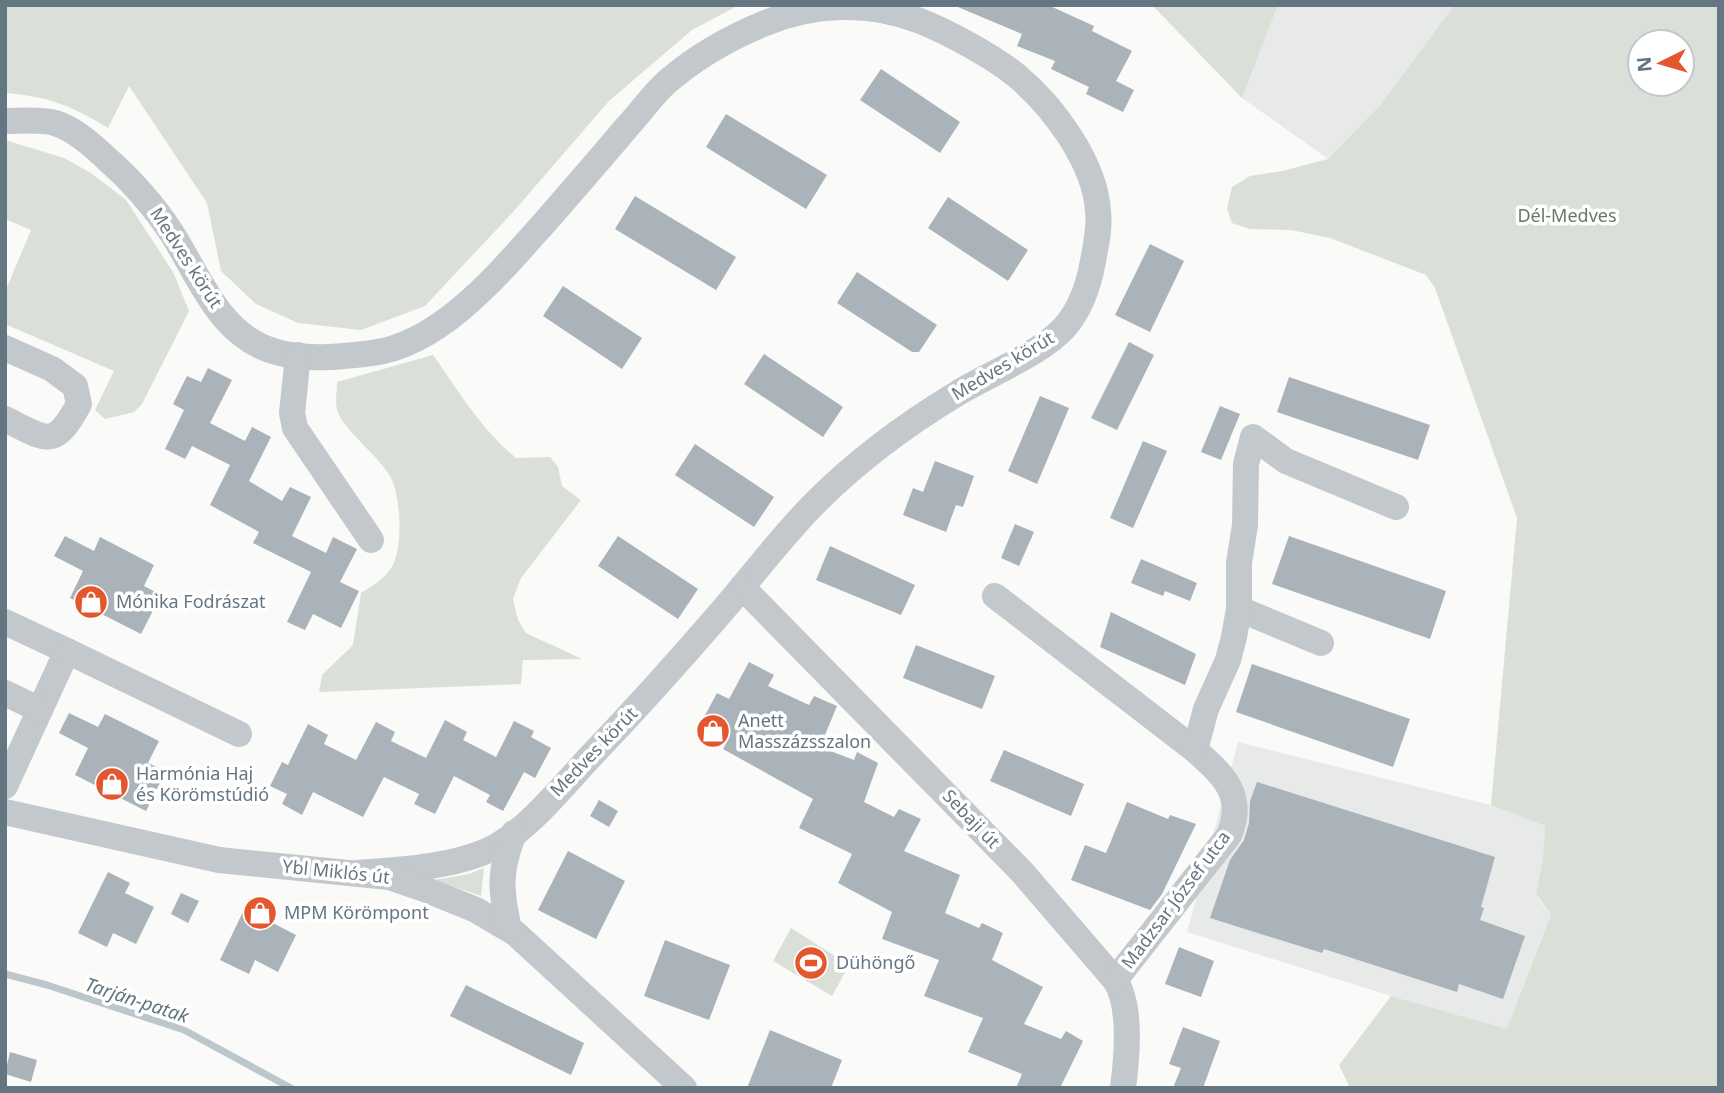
<svg xmlns="http://www.w3.org/2000/svg" width="1724" height="1093" font-family="'Noto Sans',sans-serif">
<style>
.built{fill:#e8e9e9}
.green{fill:#dadfd7;fill-rule:evenodd}
.lines{fill:none;stroke-linecap:round;stroke-linejoin:round}
.stream{stroke:#bbc7cb;stroke-width:7}
.building{fill:#aab3b9}
.minor{stroke:#c3c8cc;stroke-width:26}
.labels{text-anchor:middle;stroke-width:7;stroke-linejoin:round;paint-order:stroke}
.park-label{font-size:18px;fill:#687a64;stroke:#fff}
.street-label{font-size:18px;fill:#657683;stroke:#fff}
.poi-label{font-size:18px;fill:#657683;stroke:#fff;text-anchor:start}
.water-label{font-size:19px;font-style:italic;fill:#60757c;stroke:#fff}
</style>
<rect width="100%" height="100%" fill="#fafaf8"/>
<g class="built">
<polygon points="1278,5 1454,5 1382,103 1328,159 1242,98"/>
<polygon points="1238,742 1491,805 1545,826 1543,858 1536,894 1542,904 1551,913 1507,1029 1391,996 1187,932"/>
</g>
<g class="green">
<path d="M5,5H739L692,30L609,101L513,212L425,306L361,330L298,323L256,304L221,271L207,203L129,86L108,128C72,106 48,96 5,93Z"/>
<polygon points="1152,5 1278,5 1242,98"/>
<path d="M1454,5H1719V1088H1350L1339,1065L1391,996L1507,1029L1551,914L1536,894L1543,858L1545,826L1491,805L1517,518L1435,288L1426,275L1330,238L1291,230L1250,229L1232,223L1227,208L1232,187L1250,176L1282,171L1328,159L1382,103ZM1682,42V84H1640V42Z"/>
<polygon points="5,140 64,158 91,173 126,200 173,272 189,311 142,404 134,412 105,419 95,410 114,371 5,324 5,292 31,230 5,219"/>
<path d="M433,355C459,392 481,429 516,458L550,457L558,467L562,486L581,500L521,578L513,599L518,620L526,633L582,659L523,660L521,684L319,692L322,675L353,645L361,593C373,586 386,578 393,565C403,544 401,496 390,476C378,455 341,428 337,409C335,401 337,390 337,382Z"/>
<polygon points="484,868 481,896 434,880 469,874"/>
<polygon points="791,928 849,965 832,996 773,961"/>
</g>
<g class="lines">
<polyline class="stream" points="5,974 47,985 184,1030 291,1088"/>
</g>
<g class="building">
<polygon points="953,5 1048,5 1094,26 1092,31 1132,51 1116,81 1134,90 1123,112 1086,94 1089,87 1051,69 1055,61 1017,46 1022,34"/>
<polygon points="881,69 960,122 940,153 860,100"/>
<polygon points="726,114 827,175 806,209 706,147"/>
<polygon points="635,196 736,257 716,290 615,229"/>
<polygon points="948,197 1028,250 1008,281 928,228"/>
<polygon points="1150,244 1184,261 1150,332 1115,315"/>
<polygon points="857,272 937,325 919,352 912,352 837,303"/>
<polygon points="563,286 642,338 622,369 543,316"/>
<polygon points="1129,342 1154,355 1117,430 1091,418"/>
<polygon points="764,354 843,407 823,437 744,384"/>
<polygon points="208,368 232,380 210,423 245,441 252,427 271,437 249,481 282,501 290,487 311,497 292,536 326,553 333,537 357,549 340,582 359,591 341,628 313,614 305,630 287,622 311,572 253,543 259,532 210,505 230,465 192,446 185,459 165,449 184,410 173,404 187,376 201,382"/>
<polygon points="1289,377 1430,425 1418,460 1277,412"/>
<polygon points="1040,396 1069,408 1037,484 1008,471"/>
<polygon points="1220,406 1240,414 1221,460 1201,452"/>
<polygon points="1143,441 1167,451 1133,528 1110,518"/>
<polygon points="695,444 774,497 754,527 675,475"/>
<polygon points="935,461 974,476 963,507 956,505 946,532 903,515 913,488 923,492"/>
<polygon points="1015,524 1034,532 1019,566 1001,558"/>
<polygon points="65,536 94,551 100,537 154,565 144,586 161,595 141,634 70,598 83,571 54,556"/>
<polygon points="618,536 698,589 678,619 598,566"/>
<polygon points="1289,536 1446,591 1430,639 1272,584"/>
<polygon points="830,546 915,585 901,615 816,580"/>
<polygon points="1141,559 1197,583 1190,601 1165,591 1163,596 1131,583"/>
<polygon points="1111,612 1196,654 1185,685 1100,647"/>
<polygon points="916,645 995,676 982,709 903,678"/>
<polygon points="749,662 774,675 768,686 809,705 814,696 837,706 820,747 854,760 857,752 878,763 864,802 894,817 899,809 921,819 904,851 960,875 945,913 979,928 982,923 1003,933 992,960 1043,987 1024,1024 1061,1039 1066,1031 1083,1041 1060,1088 1016,1088 1022,1074 968,1052 983,1018 924,996 939,960 882,939 892,912 838,883 852,854 799,828 813,799 723,749 730,736 702,721 717,693 729,699"/>
<polygon points="1252,664 1410,719 1393,767 1236,712"/>
<polygon points="69,713 98,727 105,714 159,741 148,763 166,771 146,811 75,775 88,748 59,733"/>
<polygon points="445,720 467,732 463,740 496,757 514,721 534,731 531,737 551,748 535,778 524,772 503,811 486,802 490,795 454,776 435,814 414,804 419,794 384,777 363,817 313,792 302,815 282,804 287,794 270,786 282,762 288,765 308,724 328,735 324,744 356,760 376,722 395,732 391,741 426,758"/>
<polygon points="1004,750 1084,784 1071,816 990,781"/>
<polygon points="1257,782 1495,857 1481,907 1484,908 1480,920 1525,936 1503,999 1459,984 1457,992 1324,949 1322,953 1210,918 1230,860 1244,840 1249,823 1250,801"/>
<polygon points="599,800 618,811 609,827 590,816"/>
<polygon points="1127,802 1168,819 1170,815 1196,824 1162,894 1150,910 1071,880 1085,845 1106,853"/>
<polygon points="568,851 625,881 596,939 538,910"/>
<polygon points="108,872 130,883 125,893 154,907 136,944 113,933 107,947 78,933"/>
<polygon points="181,893 199,901 188,923 171,914"/>
<polygon points="249,899 272,910 267,920 296,935 278,972 255,960 249,974 220,960"/>
<polygon points="665,940 730,965 709,1020 644,996"/>
<polygon points="1179,947 1214,961 1201,997 1165,984"/>
<polygon points="466,985 584,1043 571,1075 450,1016"/>
<polygon points="1183,1027 1220,1041 1203,1088 1173,1088 1181,1068 1169,1064"/>
<polygon points="770,1030 842,1060 831,1088 747,1088"/>
<polygon points="10,1052 37,1060 31,1082 5,1074"/>
</g>
<g class="lines">
<g class="minor">
<path d="M5,121C20,121 40,119 55,123C74,129 91,144 106,158C132,181 152,203 171,232C199,275 218,334 273,351C304,361 341,357 372,353C442,344 501,271 546,221C573,190 600,159 627,127C641,112 653,94 668,81C696,57 729,38 763,24C813,3 870,1 920,21C948,32 994,57 1017,76C1054,107 1095,163 1098,211C1100,228 1096,244 1093,261C1089,284 1080,310 1064,328C1040,354 989,374 958,393C905,425 856,461 812,506C780,539 753,575 723,610C680,660 636,709 590,757C564,785 525,833 491,849C453,867 399,870 357,873"/>
<path d="M5,348L52,369L75,386L79,404C54,450 47,440 5,419"/>
<polyline points="298,355 292,413 295,428 371,540"/>
<path d="M742,587L1022,872L1115,980C1132,1006 1127,1057 1123,1088"/>
<path d="M995,596L1195,750C1223,775 1246,795 1229,835L1115,980"/>
<polyline points="1239,609 1321,643"/>
<polyline points="5,622 67,651 5,786"/>
<polyline points="67,651 239,734"/>
<polyline points="5,693 40,710"/>
<polyline points="1195,750 1206,709 1228,660 1234,637 1239,609 1239,563 1245,525 1246,464 1253,437 1286,461 1396,507"/>
<polyline points="5,812 219,860 389,877 427,890 476,910 515,933 684,1088"/>
<path d="M509,929C500,889 499,871 514,833"/>
</g>
</g>
<defs>
<g id="shop-disc" transform="scale(1.75)"><circle r="9.5" fill="#e4572e" stroke="#fff"/><path d="M-5-2.5h2.3a2.7 3.5 0 0 1 5.4 0H5L5.5 6h-11ZM-1.5-2.5h3a1.5 2.3 0 0 0-3 0Z" fill="#fff"/></g>
<g id="stadium-disc" transform="scale(1.75)"><circle r="9.5" fill="#e4572e" stroke="#fff"/><path d="M0-5a6.5 5 0 1 0 0 10a6.5 5 0 1 0 0-10ZM-3.5-1.8h7v3.6h-7Z" fill="#fff"/></g>
</defs>
<g fill-rule="evenodd">
<use href="#shop-disc" x="91" y="602"/>
<use href="#shop-disc" x="713" y="731"/>
<use href="#shop-disc" x="112" y="784"/>
<use href="#shop-disc" x="260" y="913"/>
<use href="#stadium-disc" x="811" y="963"/>
</g>
<g class="labels">
<g class="park-label">
<text x="1567" y="222">Dél-Medves</text>
</g>
<g class="street-label">
<text transform="translate(186 258) rotate(57)" y="6">Medves körút</text>
<text transform="translate(1003 366) rotate(-31)" y="6">Medves körút</text>
<text transform="translate(594 752) rotate(-46)" y="6">Medves körút</text>
<text transform="translate(971 819) rotate(46)" y="6">Sebaji út</text>
<text transform="translate(336 872) rotate(6)" y="6">Ybl Miklós út</text>
<text transform="translate(1176 900) rotate(-53)" y="6">Madzsar József utca</text>
</g>
<g class="poi-label">
<text x="116" y="608">Mónika Fodrászat</text>
<text x="738" y="727">Anett<tspan x="738" dy="21">Masszázsszalon</tspan></text>
<text x="136" y="780">Harmónia Haj<tspan x="136" dy="21">és Körömstúdió</tspan></text>
<text x="284" y="919">MPM Körömpont</text>
<text x="836" y="969">Dühöngő</text>
</g>
<g class="water-label">
<text transform="translate(137 1000) rotate(18)" y="7">Tarján-patak</text>
</g>
</g>
<rect width="1724" height="1093" fill="none" stroke="#657683" stroke-width="14"/>
<g transform="translate(1661 63) rotate(265)"><circle r="33" fill="#ffffff" stroke="#c1c8cd" stroke-width="2"/>
<path d="M0-5L12 26L0 18L-12 26Z" fill="#e4572e"/>
<text y="-10" font-size="19" font-weight="bold" text-anchor="middle" fill="#657683">N</text>
</g>
</svg>
